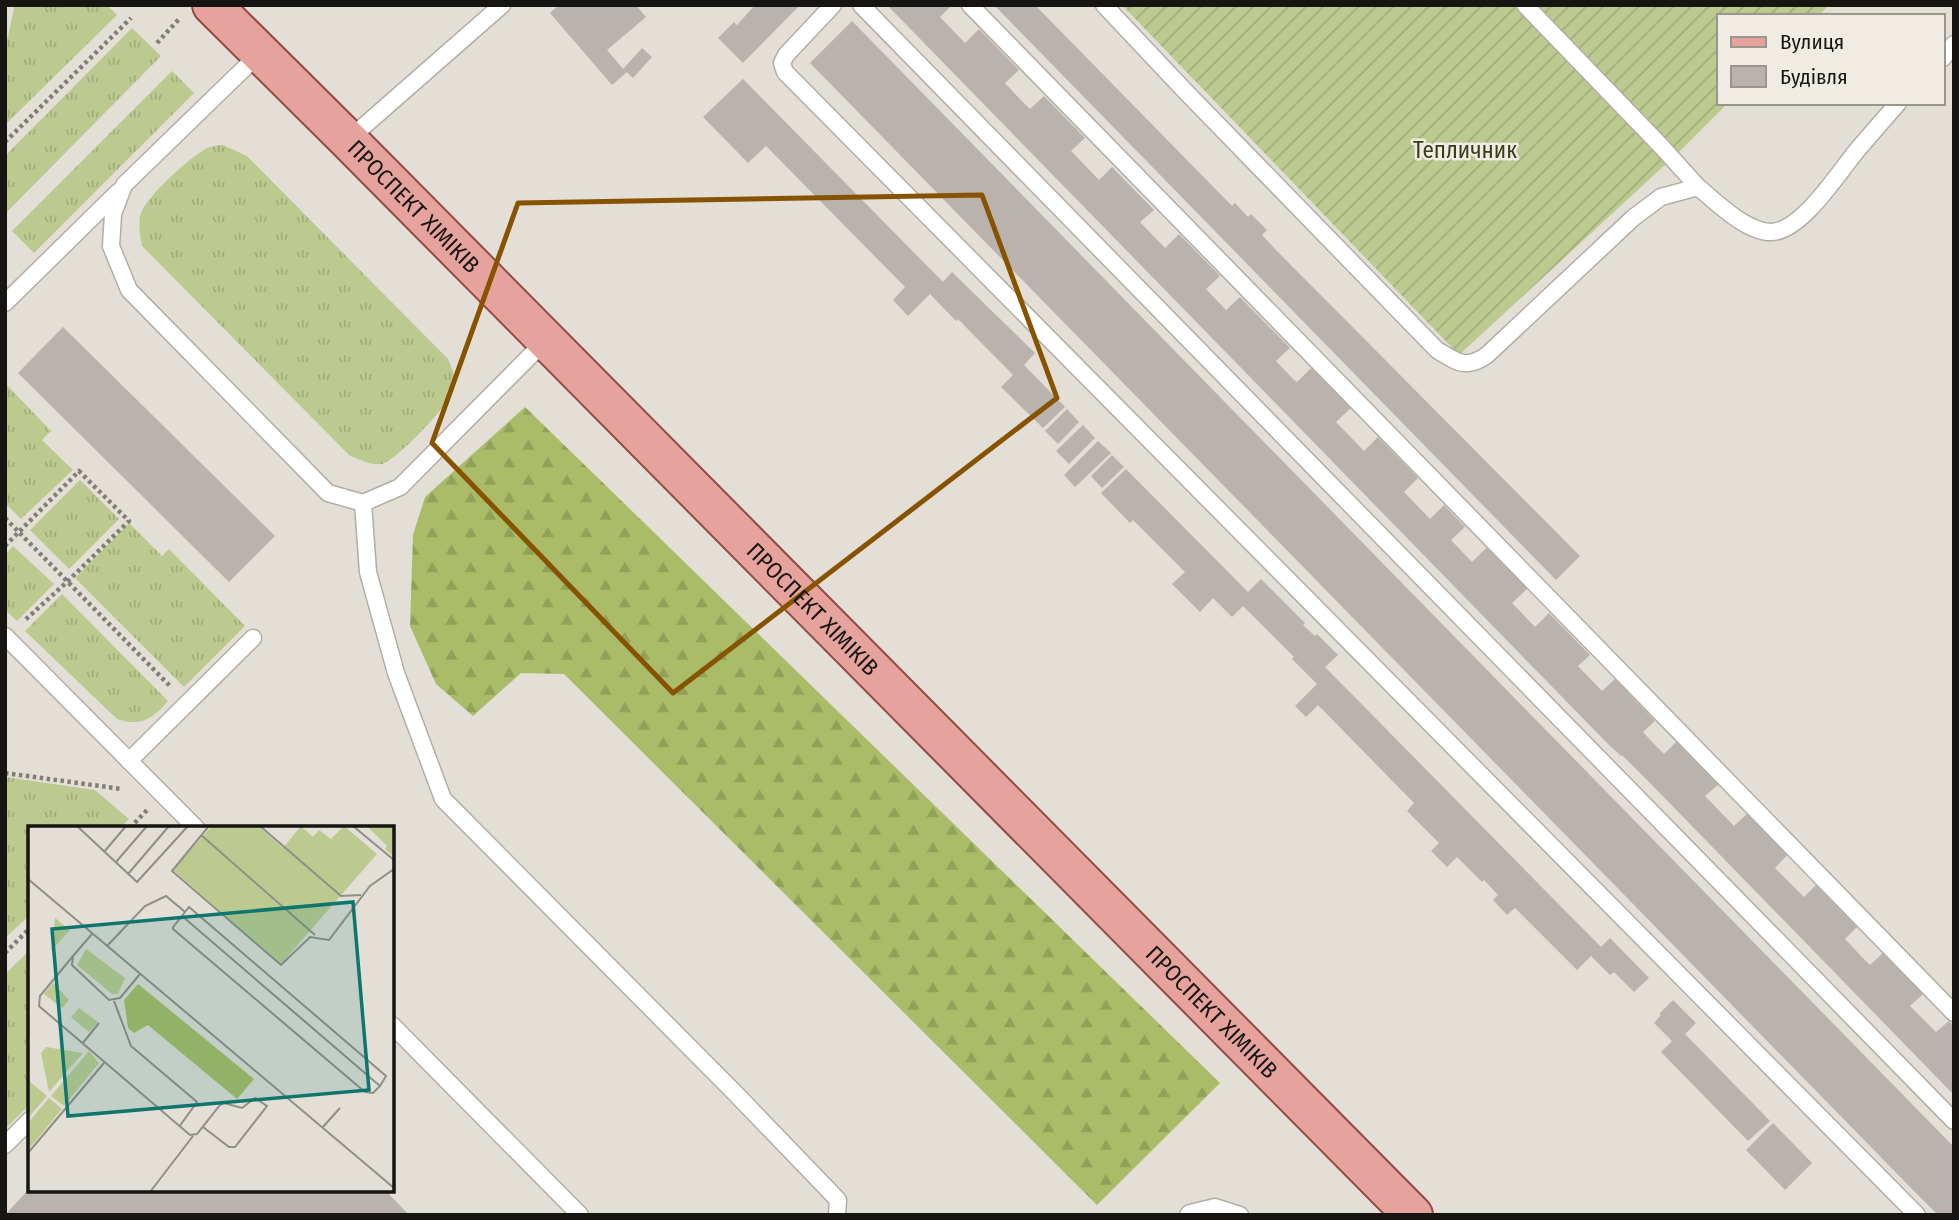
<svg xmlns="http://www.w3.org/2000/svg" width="1959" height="1220" font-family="'Fira Sans Condensed',sans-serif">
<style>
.grass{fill:url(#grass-tufts)}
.forest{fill:url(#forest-firs)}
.garden{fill:url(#garden-furrows)}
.building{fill:#bab2ac}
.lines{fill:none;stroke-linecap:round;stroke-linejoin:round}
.lane-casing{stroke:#b2aea6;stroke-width:19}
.primary-casing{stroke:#924a42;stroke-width:42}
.path{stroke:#817e78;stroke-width:4.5;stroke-dasharray:3.5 3.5;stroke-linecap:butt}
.lane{stroke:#fff;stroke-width:16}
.primary{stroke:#e6a39d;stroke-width:38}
.marked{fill:none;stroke:#875300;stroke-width:5;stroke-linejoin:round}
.labels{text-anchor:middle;stroke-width:5;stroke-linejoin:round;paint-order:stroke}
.park-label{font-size:23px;fill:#373e1a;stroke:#f0ece3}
.street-label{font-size:23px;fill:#161512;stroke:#f0ece3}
.inset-road{fill:none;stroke:#918e88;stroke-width:2}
.view{fill:#0f766e;fill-opacity:0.15;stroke:#0f766e;stroke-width:3.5}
.inset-edge{fill:none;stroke:#161512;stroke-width:3.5}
</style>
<defs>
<pattern id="grass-tufts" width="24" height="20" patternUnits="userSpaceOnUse" patternTransform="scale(1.75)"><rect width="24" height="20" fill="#bcca90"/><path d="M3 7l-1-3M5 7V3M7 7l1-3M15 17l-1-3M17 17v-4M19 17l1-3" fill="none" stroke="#a1ad7b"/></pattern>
<pattern id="forest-firs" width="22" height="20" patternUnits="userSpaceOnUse" patternTransform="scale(1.75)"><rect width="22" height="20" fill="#aabc67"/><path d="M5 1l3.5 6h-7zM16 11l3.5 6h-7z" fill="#92a158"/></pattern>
<pattern id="garden-furrows" width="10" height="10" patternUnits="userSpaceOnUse" patternTransform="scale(1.75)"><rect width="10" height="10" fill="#bcca90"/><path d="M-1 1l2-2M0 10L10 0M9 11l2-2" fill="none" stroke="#a1ad7b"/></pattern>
</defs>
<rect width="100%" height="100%" fill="#e3dfd6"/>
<g class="grass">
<polygon points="15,5 107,5 117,15 5,125 5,49"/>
<polygon points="132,28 161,56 5,214 5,156"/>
<polygon points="172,71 194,93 34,253 12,231"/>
<path d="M223,145L247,156L448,359C452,368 457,380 454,390C450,404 396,461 382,464C372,466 359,459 350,456L142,246C140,235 138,224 141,213C147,196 190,157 207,148C212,146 217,145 223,145Z"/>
<polygon points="5,383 51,431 42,440 73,470 21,519 5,503"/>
<polygon points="80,480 119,519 69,569 30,530"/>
<polygon points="129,523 162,556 169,549 245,626 184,687 75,578"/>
<polygon points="13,546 54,584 17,621 5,610 5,555"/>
<path d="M62,594L168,701C153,719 140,727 117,719L25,631Z"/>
<polygon points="5,777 95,790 129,819 120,828 30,828 30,915 5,938"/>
<polygon points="30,950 30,1104 5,1129 5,974"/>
</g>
<polygon class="forest" points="525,407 1220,1083 1097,1205 564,674 521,673 473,716 436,684 410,626 413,535 425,497"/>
<polygon class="garden" points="1122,5 1829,5 1818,16 1719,16 1719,103 1728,103 1679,152 1459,355"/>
<g class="building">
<polygon points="559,5 636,5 646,17 607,50 623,69 642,48 652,57 633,78 627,72 612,85 550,13"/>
<polygon points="755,5 800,5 743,63 718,38 734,22 737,25"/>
<polygon points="887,5 952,5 940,17 965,43 979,29 1019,70 1005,83 1017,96 1030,109 1044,96 1085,138 1071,151 1075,155 1099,180 1112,167 1154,210 1140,222 1165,248 1179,234 1220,276 1206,289 1226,310 1240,297 1290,348 1276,361 1293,379 1297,382 1311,368 1351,408 1336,422 1364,451 1378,437 1418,478 1404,492 1430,519 1444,505 1465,527 1451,540 1472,562 1487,547 1528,588 1512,603 1535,627 1549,613 1590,655 1578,666 1602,691 1615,679 1655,721 1643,732 1656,746 1664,754 1677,741 1719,784 1705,796 1734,826 1748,813 1788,854 1775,868 1804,897 1816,885 1857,927 1845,939 1860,955 1870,965 1883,953 1924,993 1910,1006 1936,1032 1949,1021 1954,1026 1954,1095 1651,784 1622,755 1621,756 1609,745"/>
<polygon points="994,5 1035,5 1232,206 1235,203 1248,217 1251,214 1267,230 1262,235 1275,249 1580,556 1556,580"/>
<polygon points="852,21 1954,1147 1954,1215 1938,1215 1911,1188 810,63"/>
<polygon points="743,79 943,282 952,272 1035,353 1024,365 1065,407 1043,428 1001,387 1013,375 958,319 956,321 930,294 908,316 893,300 905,287 766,146 748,163 703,117"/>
<polygon points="63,327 275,536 229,582 18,373"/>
<polygon points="1067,409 1079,422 1058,444 1045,431"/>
<polygon points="1083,425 1095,438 1069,464 1056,451"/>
<polygon points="1098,441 1111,453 1075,487 1064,475"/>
<polygon points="1112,455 1124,467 1102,488 1091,476"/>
<polygon points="1126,469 1248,592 1261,579 1305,623 1303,625 1315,636 1317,634 1338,655 1325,667 1601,947 1610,938 1649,978 1634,992 1614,972 1610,975 1591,956 1577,970 1515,908 1507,915 1493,900 1498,895 1484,880 1482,882 1457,857 1447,867 1431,851 1439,843 1407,811 1414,803 1318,705 1306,717 1295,706 1317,684 1292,659 1294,657 1243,606 1232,617 1213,598 1200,612 1172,584 1185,572 1133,520 1130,523 1101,493"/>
<polygon points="1673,1000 1696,1023 1685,1034 1770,1121 1748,1141 1661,1052 1672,1041 1654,1023 1661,1015 1659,1014"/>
<polygon points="1773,1123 1812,1163 1785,1190 1746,1150"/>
<polygon points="28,1190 385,1190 409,1215 5,1215"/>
</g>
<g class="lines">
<g class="lane-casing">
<g id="lane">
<polyline points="833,5 786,55 782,63 785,72 1917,1215"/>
<polyline points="861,5 1954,1121"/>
<polyline points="970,5 1954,1013"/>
<path d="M1104,5L1186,92L1437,350C1457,362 1466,370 1487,355L1633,218L1661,197L1698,187C1716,202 1746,232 1771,232C1802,232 1840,170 1859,148C1872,133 1885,118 1898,103"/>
<polyline points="1525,5 1661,146 1698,187"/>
<polyline points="260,53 124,185 113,214 111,246 129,290 328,493 363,503 400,487 545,341"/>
<polyline points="1943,58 1954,44"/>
<polyline points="348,140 502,5"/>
<polyline points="5,303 118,192"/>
<polyline points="363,503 368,572 396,673 443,799 735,1093 838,1200 837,1215"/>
<polyline points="5,636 196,828"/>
<polyline points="129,761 253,638"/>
<polyline points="392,1025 580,1215"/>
<polyline points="5,1145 30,1120"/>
<polyline points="1188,1215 1190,1213 1215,1207 1240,1215"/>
</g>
</g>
<g class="primary-casing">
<g id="primary">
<path id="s1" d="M212,5L348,140L1413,1215"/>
</g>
</g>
<g class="path">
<polyline points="157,43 180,18"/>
<polyline points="5,142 131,18"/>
<polyline points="5,518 171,687"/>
<polyline points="5,546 79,471 129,521 68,581 24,621"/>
<polyline points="5,773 122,789"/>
<polyline points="130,828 147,810"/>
<polyline points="5,953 30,928"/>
</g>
<use href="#lane" class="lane"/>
<use href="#primary" class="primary"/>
</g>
<path class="marked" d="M982,195L1057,398L673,693L432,443L518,203Z"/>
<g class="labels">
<g class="park-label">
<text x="1465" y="158">Тепличник</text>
</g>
<g class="street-label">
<text dy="8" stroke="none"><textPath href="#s1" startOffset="285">ПРОСПЕКТ ХІМІКІВ</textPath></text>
<text dy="8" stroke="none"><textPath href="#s1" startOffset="852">ПРОСПЕКТ ХІМІКІВ</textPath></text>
<text dy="8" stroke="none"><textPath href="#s1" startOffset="1419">ПРОСПЕКТ ХІМІКІВ</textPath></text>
</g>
</g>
<g transform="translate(28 826)">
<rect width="366" height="366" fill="#e3dfd6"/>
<path d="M27,92L42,104L23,125ZM58,123L97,152L90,168H84L49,139ZM25,157L41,174L34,182L16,168ZM51,182L70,196L61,206L43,191ZM18,221L55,227L21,266L13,227ZM61,225L71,237L36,280L23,270ZM0,254L19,270L0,292ZM21,272L34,283L0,324V297Z" fill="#bcca90"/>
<path d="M110,158L226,253L209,273L120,199L106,207L100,202L96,174Z" fill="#aabc67"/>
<path d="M184,0H230L255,22L273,0L285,11L291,4L303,13L316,0L349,28L253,138L145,44ZM339,0H366V31L357,23L359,20Z" fill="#bcca90"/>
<path class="inset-road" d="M49,0L109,56L160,0M181,0L144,45L253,139L282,111L301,114L342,60L366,43M232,0L313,70L333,69M325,0L366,34M173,9L287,109M76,26L98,0M88,36L119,0M100,48L141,0M0,53L366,362M157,86L161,81L358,250L352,260M64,108L45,130L44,139L81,174L92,172L112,148M79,120L117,80L138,70L157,86L154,90L145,101V103L337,266L345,267L352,260L154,90M45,130L12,170L11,180L162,309L169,308L192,279L196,277L214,282L227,272L239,280L207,321H201L175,301M86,175L103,220L169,276L151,301M54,218L71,197M294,302L312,282M0,327L76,237M122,366L165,310"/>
<path class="view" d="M325,76L341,264L40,290L24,103Z"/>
<rect width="366" height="366" class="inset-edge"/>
</g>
<rect width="1959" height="1220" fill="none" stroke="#161512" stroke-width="14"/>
<rect x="1717" y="14" width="228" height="91" fill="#f0ece3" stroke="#99968f" stroke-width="2"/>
<rect x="1731" y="37" width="35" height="10" fill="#e6a39d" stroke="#99968f" stroke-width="2"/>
<text x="1780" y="49" font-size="21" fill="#161512">Вулиця</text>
<rect x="1731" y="66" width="35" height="21" fill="#bab2ac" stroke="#99968f" stroke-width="2"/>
<text x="1780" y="84" font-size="21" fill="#161512">Будівля</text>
</svg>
